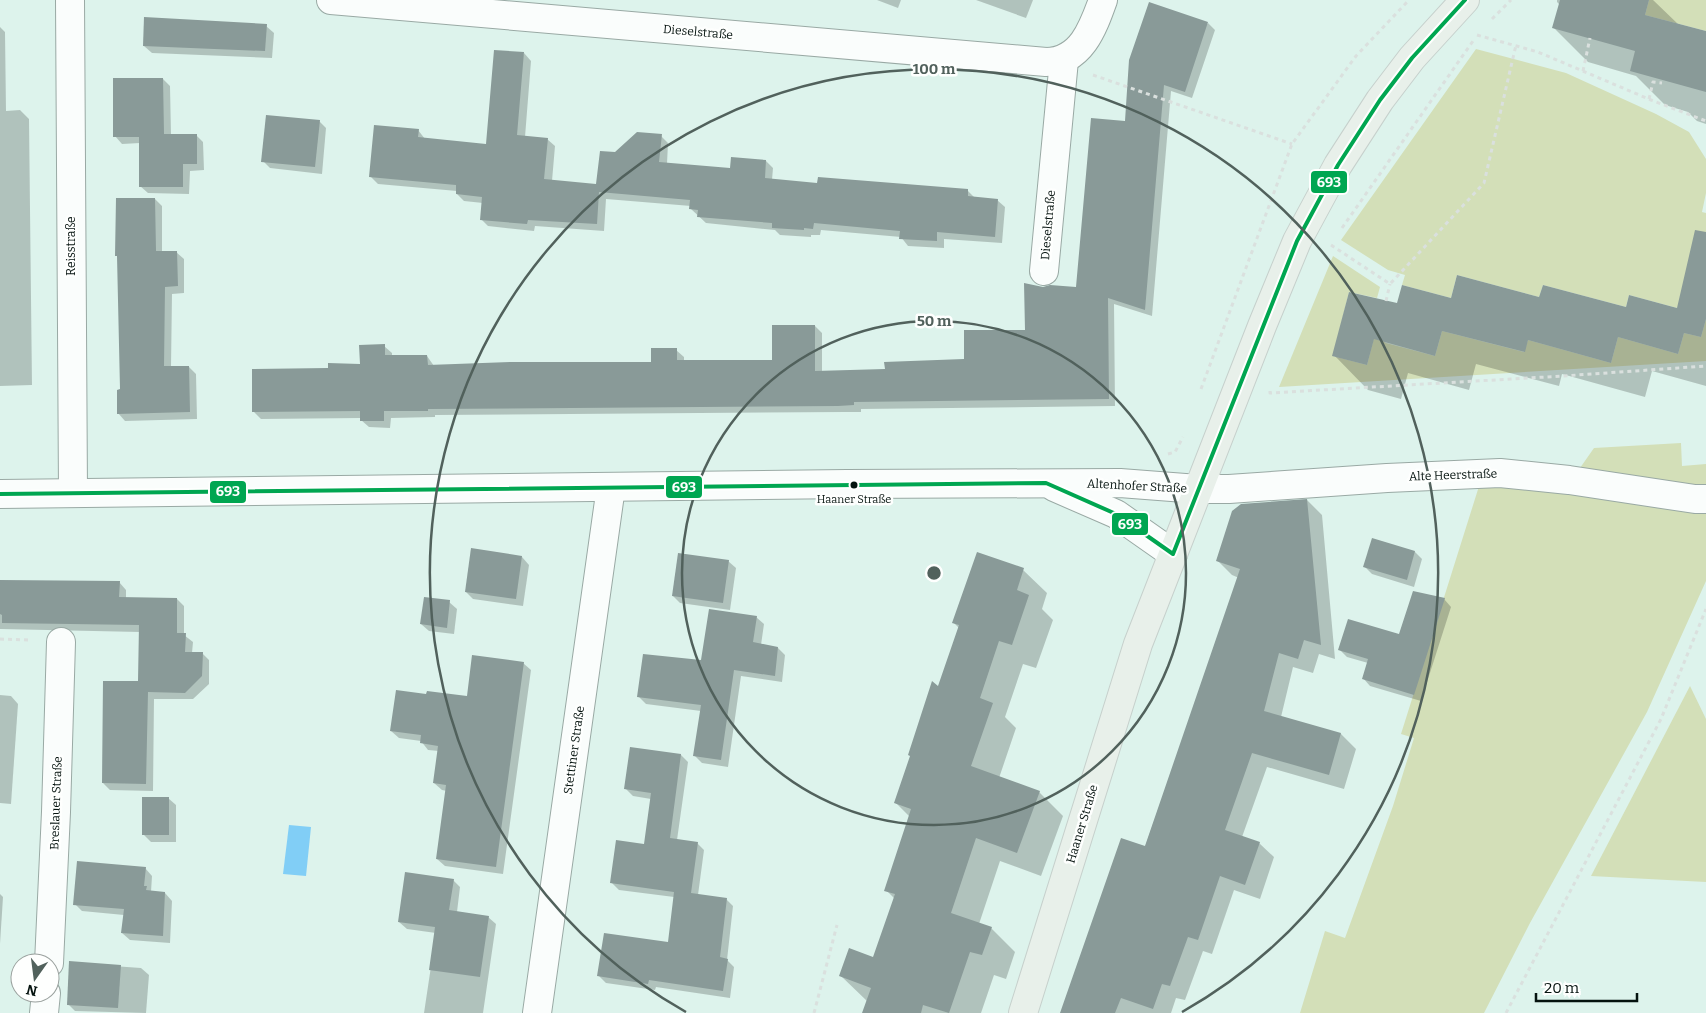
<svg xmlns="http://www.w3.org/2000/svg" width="1706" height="1013" font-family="Bitter,serif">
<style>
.green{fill:#d3dfb8}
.water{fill:#81cef6}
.shadow{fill:#0003}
.building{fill:#899a98}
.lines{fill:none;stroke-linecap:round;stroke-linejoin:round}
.minor-casing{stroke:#99a9a4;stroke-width:30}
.major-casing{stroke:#c6d0cc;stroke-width:30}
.path{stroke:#dae0de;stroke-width:3;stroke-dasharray:4 4;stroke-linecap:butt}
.minor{stroke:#fafdfc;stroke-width:28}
.major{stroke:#e8f0ea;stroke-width:28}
.bus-1-casing{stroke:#fefffe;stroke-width:8}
.bus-1{stroke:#00a651;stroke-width:4}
.ring{fill:none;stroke:#51615c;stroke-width:2.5}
.bus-dot{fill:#05130f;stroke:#fefffe;stroke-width:2}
.labels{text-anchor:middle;stroke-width:5;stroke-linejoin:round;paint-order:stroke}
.bus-label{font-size:11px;fill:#05130f;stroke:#fefffe}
.street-label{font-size:12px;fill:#05130f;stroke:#fefffe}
.centre{fill:#51615c;stroke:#fefffe;stroke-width:2.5}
.ring-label{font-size:15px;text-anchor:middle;font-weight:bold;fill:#51615c;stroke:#fefffe;stroke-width:5;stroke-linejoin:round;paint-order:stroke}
.line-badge{stroke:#fefffe;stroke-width:2}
.badge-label{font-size:14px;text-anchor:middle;font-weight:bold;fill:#fff}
</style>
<rect width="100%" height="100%" fill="#ddf3ec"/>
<g class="green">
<polygon points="1649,0 1706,0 1706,31 1645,15"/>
<polygon points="1476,49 1566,73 1656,114 1689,132 1706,159 1706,193 1702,212 1706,213 1706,263 1677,308 1629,295 1626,307 1543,285 1539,297 1457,275 1451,298 1402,285 1405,275 1388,270 1341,240"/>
<polygon points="1333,256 1380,287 1377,298 1349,292 1333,356 1367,365 1375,334 1386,343 1435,356 1442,331 1524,352 1528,340 1611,363 1618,337 1678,354 1684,333 1701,337 1706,319 1706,361 1279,387"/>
<polygon points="1681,443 1682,466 1706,464 1706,484 1693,486 1580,468 1594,448"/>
<polygon points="1480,483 1706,510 1706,581 1647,712 1530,923 1484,1013 1300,1013 1325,931 1345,938 1393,806 1414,738 1401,734"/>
<polygon points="1690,686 1706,719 1706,882 1591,876"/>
</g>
<polygon class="water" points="289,825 311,827 306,876 283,874"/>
<g class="shadow">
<polygon points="877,0 901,0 898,8"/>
<polygon points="976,0 1033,0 1026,18"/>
<polygon points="1557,0 1653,0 1679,25 1706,33 1706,124 1697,121 1688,112 1665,105 1636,76 1588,62 1554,28 1560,5 1557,2"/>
<polygon points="1208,23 1215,30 1192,98 1171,91 1152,316 1114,304 1115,406 861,409 861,412 846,412 435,415 435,417 391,418 390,428 369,427 361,420 361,418 261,419 254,412 361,365 384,346 392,353 392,356 427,356 434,366 653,363 676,350 684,357 684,361 774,361 815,326 822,333 822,372 886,370 965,360 1026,332 1043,288 1077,289 1126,122"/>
<polygon points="266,26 274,33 272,58 152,53 144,46"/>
<polygon points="0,27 5,32 6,111 20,110 29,119 32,385 0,386"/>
<polygon points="524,53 531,61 525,137 547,139 555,146 552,181 597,185 616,153 661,136 668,143 667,164 731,170 766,161 773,168 772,180 819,185 968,191 975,198 997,200 1005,207 1002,243 944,239 944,248 908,246 901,237 821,230 820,235 811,235 811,237 780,235 775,230 706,223 691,209 691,206 606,199 604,231 535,226 534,231 488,226 481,219 483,203 464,201 457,194 457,191 378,184 371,177 418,130 425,139 487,146"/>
<polygon points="163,79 170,86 171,135 196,135 203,142 204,170 190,171 189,194 148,193 140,186 140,143 122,144 115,136"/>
<polygon points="319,121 326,128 322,174 270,168 263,161"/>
<polygon points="155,199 162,206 162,253 176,252 184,259 184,293 172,294 171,367 189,367 196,374 197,419 125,421 118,413"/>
<polygon points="1706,265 1706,386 1652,371 1645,397 1562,374 1559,386 1476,364 1469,390 1408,373 1401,399 1368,390 1334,355 1398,304 1451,300 1540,299 1627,309 1678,309"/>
<polygon points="1307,500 1322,515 1335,659 1319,654 1313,673 1293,667 1281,717 1341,734 1356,749 1344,789 1267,767 1242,837 1259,843 1274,857 1260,899 1234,890 1212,954 1203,951 1185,1000 1176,998 1171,1013 1062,1013 1145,847 1239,578 1232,575 1217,560"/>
<polygon points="1373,539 1415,552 1422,559 1414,587 1372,574 1365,567"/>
<polygon points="522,557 529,565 523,606 473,599 466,592"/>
<polygon points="728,561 736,568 730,610 680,603 673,596"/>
<polygon points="1023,570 1047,593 1042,609 1053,620 1036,668 1023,664 1005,717 1016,728 999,778 1039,792 1063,816 1041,876 1000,861 979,924 991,928 1015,952 1006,979 994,975 981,1013 863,1013 867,1001 841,976 874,958 895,899 886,890 910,817 896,803 939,688 959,628 954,623"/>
<polygon points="0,582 119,582 126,590 126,598 177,599 184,606 184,635 193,642 192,653 202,653 209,660 209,684 193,699 154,699 153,791 110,790 103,783 139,683 140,632 0,629"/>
<polygon points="1444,599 1451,607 1421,701 1370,686 1363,678 1368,663 1347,657 1340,650 1400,636"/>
<polygon points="449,602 457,609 454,634 429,631 421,624"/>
<polygon points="756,617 764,624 761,645 778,648 785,655 782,682 741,676 728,767 702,763 695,756 701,711 646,704 638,696 702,661"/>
<polygon points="523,663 531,670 503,874 445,866 437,859 447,791 442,790 434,783 439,751 428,750 421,741 399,738 391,731 468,698"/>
<polygon points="0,695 11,696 18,704 11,804 0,803"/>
<polygon points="631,748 681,755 688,762 677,840 697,843 704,850 698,895 726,899 733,906 727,960 734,967 730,998 656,987 655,990 606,983 599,976 669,944 674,897 619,890 612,883 645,845 651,799 633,796 626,789"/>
<polygon points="168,798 176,805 176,842 151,842 143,834"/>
<polygon points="145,868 152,876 151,892 165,893 172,901 170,943 130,940 122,933 124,915 82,911 75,904"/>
<polygon points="453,880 460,887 457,912 488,917 496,924 483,1013 424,1013 436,933 407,929 399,922"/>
<polygon points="0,894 3,897 0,944"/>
<polygon points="71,963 141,968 149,975 146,1013 75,1011 68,1004"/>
</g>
<g class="building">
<polygon points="1560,0 1649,0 1645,15 1706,31 1706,92 1630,71 1635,51 1552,28"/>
<polygon points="1149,2 1208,22 1185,92 1164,85 1145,310 1108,298 1109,399 854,402 854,405 838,406 428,409 428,411 384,411 384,421 360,421 360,411 252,412 252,369 328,368 328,363 360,364 359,345 385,344 385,355 427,355 428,365 511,362 651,362 651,348 677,348 677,360 772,360 772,325 815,325 815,371 885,369 884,362 964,359 964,330 1025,330 1024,283 1043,287 1050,285 1076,287 1091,118 1125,121 1129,60"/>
<polygon points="144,17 267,24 265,51 143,46"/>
<polygon points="494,50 524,52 517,135 548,138 544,179 596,184 600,151 615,152 637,132 662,134 659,162 730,168 731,157 766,160 765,178 817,183 818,177 968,189 968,196 998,199 995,237 937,232 937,241 899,239 900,231 814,223 813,229 804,228 804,230 772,228 772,223 697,217 698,210 689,209 690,200 599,192 597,224 528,220 527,224 480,220 482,197 456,194 456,185 369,177 374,125 419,129 418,137 486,144"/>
<polygon points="113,78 163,78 164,134 197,134 197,164 183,164 183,187 139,187 139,137 113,137"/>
<polygon points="266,115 320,120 315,167 261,162"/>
<polygon points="116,198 155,198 156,251 177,251 178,286 165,287 164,366 189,366 190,412 117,414 117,390 120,389 117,256 115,256"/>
<polygon points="1695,230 1706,232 1706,319 1701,337 1684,333 1678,354 1618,337 1611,363 1528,340 1525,352 1442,331 1435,356 1374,339 1367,365 1332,356 1349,292 1397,303 1402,285 1451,298 1457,275 1539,297 1543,285 1626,307 1629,295 1677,308"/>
<polygon points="1307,499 1321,645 1304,640 1298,659 1279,653 1264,711 1341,733 1329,775 1252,753 1225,830 1260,842 1245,885 1220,876 1198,940 1188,937 1170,986 1162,984 1153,1009 1121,998 1115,1013 1060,1013 1121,838 1145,846 1240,569 1216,561 1232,511 1241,504"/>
<polygon points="1372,538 1415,551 1407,580 1363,567"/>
<polygon points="471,548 522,556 516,599 465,592"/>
<polygon points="977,552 1024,568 1017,590 1029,595 1012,645 999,641 980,698 993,703 971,766 1040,791 1017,853 976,838 951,913 992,927 982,955 970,952 949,1013 923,1005 921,1013 862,1013 871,988 839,976 849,948 873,957 895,894 884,891 911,809 894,803 910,756 908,755 932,681 938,686 959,625 952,623"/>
<polygon points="678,553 729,560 723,603 672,596"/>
<polygon points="0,580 120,581 119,597 177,598 177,633 186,633 185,652 203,652 202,676 185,693 148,692 146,784 102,783 103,681 138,681 139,625 2,623 2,615 0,614"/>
<polygon points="1413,591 1445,598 1414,695 1362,679 1368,659 1338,650 1348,619 1399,634"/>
<polygon points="424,597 450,600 447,628 420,624"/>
<polygon points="709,609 757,616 753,642 778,647 775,676 734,670 721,760 693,756 701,705 637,697 643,654 701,660"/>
<polygon points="472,655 524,662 496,867 436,859 446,785 433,783 438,746 420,743 421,735 390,731 396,690 426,694 427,691 467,696"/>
<polygon points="630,747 681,754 670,838 698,842 691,893 727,898 720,957 728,959 723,991 649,980 648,984 597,976 604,933 668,942 674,892 610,883 616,840 644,844 651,793 624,789"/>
<rect x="142" y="797" width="27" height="38"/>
<polygon points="77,861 146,867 144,886 147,886 146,890 165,892 163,936 121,933 124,909 73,905"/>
<polygon points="405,872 454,879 449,910 489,916 480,977 429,970 435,927 398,922"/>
<polygon points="69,961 121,965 118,1008 67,1005"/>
</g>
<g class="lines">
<g class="minor-casing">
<g id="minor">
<polyline points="70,0 73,493"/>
<path d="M331,0L1046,62C1081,62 1093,28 1103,0"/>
<polyline points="1044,271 1064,60"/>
<polyline points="1054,487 1116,514 1173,554"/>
<polyline points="0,494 847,484 1120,483 1198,489 1229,489 1387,478 1500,473 1569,480 1695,499 1706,499"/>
<polyline points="49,963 56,812 61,642"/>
<polyline points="44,1013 46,993"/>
<polyline points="537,1013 611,487"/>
</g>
</g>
<g class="major-casing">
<polyline id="major" points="1023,1013 1138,644 1262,326 1297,241 1338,165 1380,100 1412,58 1465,0"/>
</g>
<g class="path">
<polyline points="1492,19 1511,0"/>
<polyline points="1477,35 1538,52 1651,100 1706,121"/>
<polyline points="1583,71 1590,38"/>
<polyline points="1093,75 1292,144"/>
<polyline points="1649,99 1653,82 1662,83"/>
<polyline points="1342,228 1473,41"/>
<polyline points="1331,245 1390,284 1484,183 1516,45"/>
<polyline points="1386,301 1390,284"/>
<polyline points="1201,389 1292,144 1356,56 1409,0"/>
<polyline points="1270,391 1270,393 1563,376 1706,366"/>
<polyline points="1168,454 1175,452 1183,437"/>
<polyline points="0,639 29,640"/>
<polyline points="814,1013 837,925"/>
<polyline points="1506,1013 1661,719 1706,609"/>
</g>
<use href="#minor" class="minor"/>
<use href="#major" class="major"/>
<g class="bus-1-casing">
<polyline id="bus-1" points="0,494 1046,483 1116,514 1173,554 1297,241 1338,165 1380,100 1412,58 1465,0"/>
</g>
<use href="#bus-1" class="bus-1"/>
</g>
<g class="ring">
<circle cx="934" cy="573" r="252"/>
<path d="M686 1012A504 504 0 1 1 1182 1012"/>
</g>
<circle class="bus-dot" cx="854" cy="485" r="4.5"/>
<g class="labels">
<g class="bus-label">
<text x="854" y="503">Haaner Straße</text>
</g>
<g class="street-label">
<text transform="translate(698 32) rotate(5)" y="4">Dieselstraße</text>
<text transform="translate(1048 225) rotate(-85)" y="4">Dieselstraße</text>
<text transform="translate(71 246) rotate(-90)" y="4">Reisstraße</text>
<text transform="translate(1453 475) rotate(-2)" y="4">Alte Heerstraße</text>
<text transform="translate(1137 486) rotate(3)" y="4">Altenhofer Straße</text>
<text transform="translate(574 750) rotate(-82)" y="4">Stettiner Straße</text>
<text transform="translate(56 803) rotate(-88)" y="4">Breslauer Straße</text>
<text transform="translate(1082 824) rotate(-73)" y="4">Haaner Straße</text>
</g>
</g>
<circle cx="934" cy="573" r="8" class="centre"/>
<g class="ring-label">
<text x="934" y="74">100 m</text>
<text x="934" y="326">50 m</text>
</g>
<g class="line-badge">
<rect x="1310" y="170" width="38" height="24" rx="5" fill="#00a651"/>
<rect x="665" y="475" width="38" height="24" rx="5" fill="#00a651"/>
<rect x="209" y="480" width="38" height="24" rx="5" fill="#00a651"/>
<rect x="1111" y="512" width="38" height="24" rx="5" fill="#00a651"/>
</g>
<g class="badge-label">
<text x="1329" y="187">693</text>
<text x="684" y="492">693</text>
<text x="228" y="496">693</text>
<text x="1130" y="529">693</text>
</g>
<g transform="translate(35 978) rotate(194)"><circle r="24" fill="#fefffe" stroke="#9aa19e"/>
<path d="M0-4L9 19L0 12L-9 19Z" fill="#51615c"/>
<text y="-8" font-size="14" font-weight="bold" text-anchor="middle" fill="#05130f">N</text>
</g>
<path d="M1536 993v8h101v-8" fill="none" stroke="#05130f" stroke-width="2.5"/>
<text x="1544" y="993" font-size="15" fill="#05130f" stroke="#fefffe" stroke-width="4" paint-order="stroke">20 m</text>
</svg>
